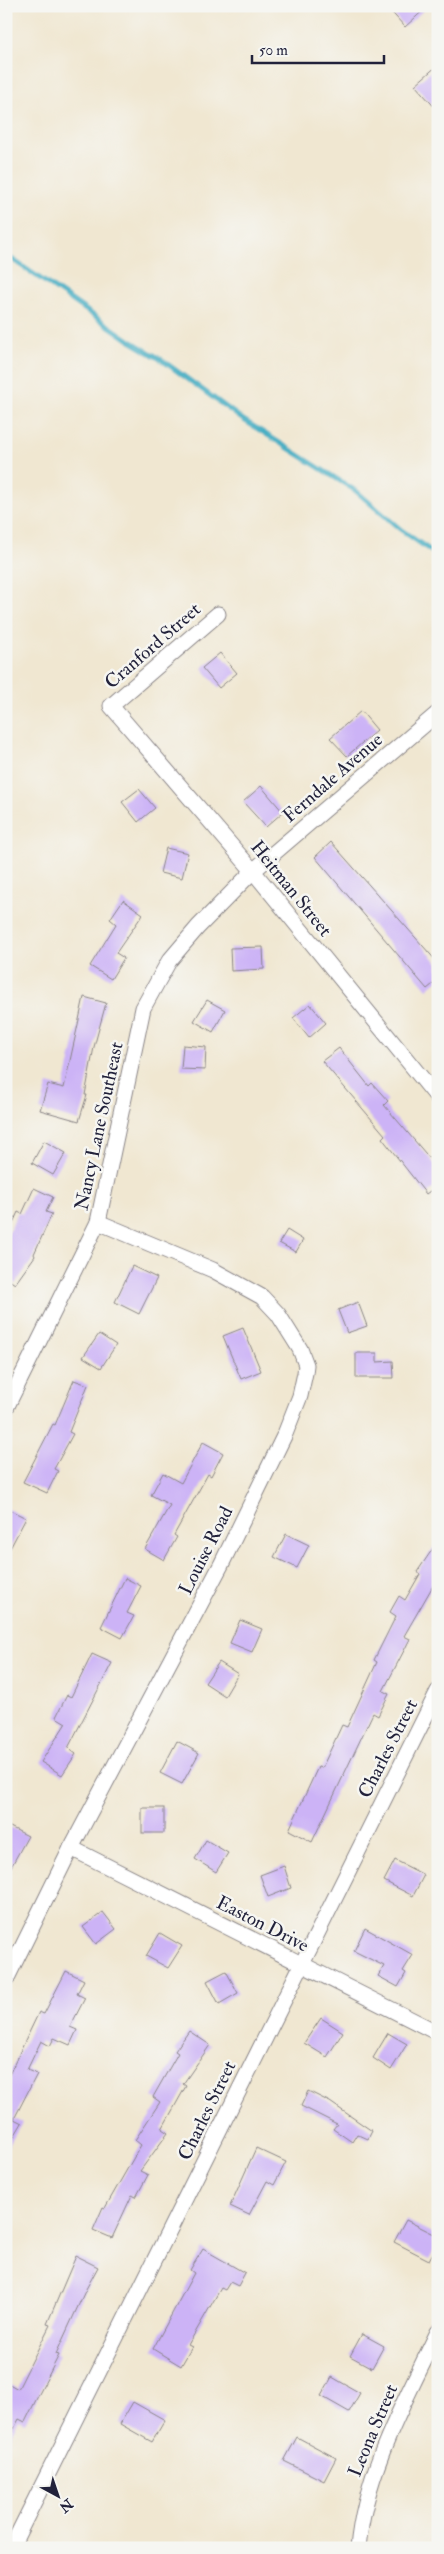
<svg xmlns="http://www.w3.org/2000/svg" width="444" height="2554" font-family="'IM FELL Double Pica',serif">
<style>
.lines{fill:none;stroke-linecap:round;stroke-linejoin:round}
.stream{stroke:#41abc1;stroke-width:5}
.building{fill:#ccb3f6}
.street-casing{stroke:#898486;stroke-width:17}
.street{stroke:#fff;stroke-width:15}
.labels{text-anchor:middle;stroke-width:5;stroke-linejoin:round;paint-order:stroke}
.street-label{font-size:19px;fill:#22223b;stroke:#f6f6f2}
</style>
<rect width="100%" height="100%" fill="#f6f6f2"/>
<filter id="ink" filterUnits="userSpaceOnUse"><feTurbulence type="fractalNoise" baseFrequency=".02" numOctaves="2"/><feDisplacementMap in="SourceGraphic" scale="10" xChannelSelector="R" yChannelSelector="G"/><feConvolveMatrix kernelMatrix="1 2 1 2 8 2 1 2 1" color-interpolation-filters="sRGB"/></filter>
<filter id="wash" filterUnits="userSpaceOnUse"><feTurbulence type="fractalNoise" baseFrequency=".0096" numOctaves="4" result="noise"/><feDisplacementMap in="SourceGraphic" scale="20" xChannelSelector="R" yChannelSelector="G"/><feGaussianBlur stdDeviation="1.12" result="paint"/><feColorMatrix in="noise" values="0 0 0 0 0 0 0 0 0 0 0 0 0 0 0 0 0 1.4 0 .05"/><feComposite in="paint" operator="in"/></filter>
<g filter="url(#wash)">
<rect width="100%" height="100%" fill="#f0e7d1"/>
<g class="lines">
<polyline class="stream" points="6,255 132,342 162,360 242,419 356,491 400,529 438,556"/>
</g>
<g id="blocks">
<g class="building">
<polygon points="386,6 428,6 405,27"/>
<polygon points="438,65 438,111 415,85"/>
<polygon points="220,653 237,673 219,688 202,668"/>
<polygon points="361,711 377,730 347,756 330,738"/>
<polygon points="261,786 283,812 266,827 243,802"/>
<polygon points="139,789 155,808 138,822 122,802"/>
<polygon points="331,842 438,963 438,980 427,989 315,857"/>
<polygon points="166,848 188,853 182,878 160,873"/>
<polygon points="123,900 143,914 116,953 124,958 111,979 90,966 116,924 110,919"/>
<polygon points="263,947 264,969 231,971 230,948"/>
<polygon points="84,997 106,1003 94,1047 85,1095 87,1095 79,1121 40,1110 48,1084 64,1088"/>
<polygon points="207,1000 225,1010 213,1032 194,1021"/>
<polygon points="310,1004 326,1023 309,1038 293,1018"/>
<polygon points="183,1045 206,1047 205,1070 181,1069"/>
<polygon points="339,1048 369,1086 372,1083 388,1101 384,1105 438,1168 438,1185 426,1194 382,1138 385,1135 322,1061"/>
<polygon points="44,1141 66,1153 53,1175 32,1163"/>
<polygon points="34,1188 53,1197 46,1212 52,1214 34,1254 35,1256 15,1284 6,1278 6,1238 18,1212 22,1214"/>
<polygon points="287,1230 303,1240 296,1252 279,1243"/>
<polygon points="132,1266 157,1278 139,1314 115,1302"/>
<polygon points="358,1302 367,1326 347,1333 338,1310"/>
<polygon points="243,1328 261,1371 241,1379 223,1336"/>
<polygon points="99,1334 116,1345 101,1368 83,1357"/>
<polygon points="356,1353 377,1353 377,1362 393,1361 394,1378 356,1378"/>
<polygon points="74,1380 88,1385 69,1432 73,1434 54,1469 58,1471 47,1493 23,1482 53,1424 55,1425"/>
<polygon points="203,1442 223,1453 211,1476 208,1474 174,1535 177,1537 164,1560 145,1549 170,1505 151,1495 163,1473 181,1483"/>
<polygon points="6,1508 26,1518 6,1556"/>
<polygon points="286,1534 309,1545 297,1568 274,1557"/>
<polygon points="438,1541 438,1577 404,1636 410,1639 383,1691 389,1694 378,1716 373,1713 312,1842 289,1830 318,1767 322,1768 342,1725 347,1727 377,1662 374,1660 396,1616 390,1612 399,1596 405,1600 420,1574 417,1572"/>
<polygon points="125,1578 141,1586 127,1613 134,1616 122,1638 101,1627"/>
<polygon points="240,1620 262,1629 252,1652 230,1643"/>
<polygon points="92,1654 112,1663 68,1748 76,1754 62,1775 41,1762 66,1723 56,1717 67,1695 71,1697"/>
<polygon points="219,1662 238,1674 225,1696 205,1683"/>
<polygon points="177,1741 199,1753 182,1784 160,1773"/>
<rect x="142" y="1808" width="22" height="25"/>
<polygon points="6,1825 28,1836 6,1876"/>
<polygon points="206,1840 228,1853 216,1872 195,1859"/>
<polygon points="395,1860 424,1875 413,1896 384,1881"/>
<polygon points="284,1866 291,1888 268,1897 260,1875"/>
<polygon points="103,1912 116,1929 96,1944 83,1927"/>
<polygon points="365,1928 413,1955 403,1971 406,1973 398,1987 378,1976 384,1966 354,1951"/>
<polygon points="160,1933 182,1946 168,1968 146,1956"/>
<polygon points="66,1971 84,1980 77,1994 85,1998 70,2027 77,2030 70,2045 54,2038 50,2046 41,2041 27,2070 37,2074 14,2119 22,2123 6,2150 6,2081 39,2012 44,2014"/>
<polygon points="226,1971 238,1993 219,2004 207,1981"/>
<polygon points="321,2018 343,2032 327,2057 304,2043"/>
<polygon points="189,2031 210,2045 183,2084 186,2086 162,2129 168,2133 140,2171 148,2175 136,2197 132,2195 112,2238 93,2230 103,2207 105,2208 141,2145 135,2140 160,2102 153,2097 178,2053 175,2051"/>
<polygon points="388,2033 407,2044 391,2070 373,2058"/>
<polygon points="308,2091 330,2102 372,2131 368,2139 357,2134 352,2142 333,2129 337,2124 301,2106"/>
<polygon points="256,2148 286,2162 274,2185 267,2181 249,2215 230,2206"/>
<polygon points="406,2220 438,2236 438,2244 429,2260 394,2242"/>
<polygon points="203,2249 245,2273 238,2286 230,2282 225,2290 221,2288 188,2345 192,2347 181,2366 153,2349 194,2273 190,2270"/>
<polygon points="76,2256 98,2267 86,2289 56,2354 59,2355 39,2394 25,2422 19,2419 6,2444 6,2382 18,2389 50,2325 47,2324"/>
<polygon points="362,2334 384,2346 372,2368 350,2356"/>
<polygon points="332,2377 360,2393 349,2412 321,2396"/>
<polygon points="133,2402 165,2420 152,2442 120,2424"/>
<polygon points="297,2437 336,2458 324,2481 284,2461"/>
</g>
</g>
</g>
<g filter="url(#ink)">
<use href="#blocks" fill-opacity="0" stroke="#898486" stroke-width="1"/>
<g class="lines">
<g class="street-casing">
<g id="street">
<polyline points="218,614 111,706 253,871 438,1098"/>
<polyline points="6,1408 98,1222 143,1008 169,961 198,927 253,871 438,713"/>
<polyline points="71,1848 438,2033"/>
<polyline points="6,1980 71,1848 221,1565 285,1434 300,1396 305,1373 306,1365 300,1349 278,1314 262,1297 213,1270 98,1222"/>
<polyline points="11,2548 438,1691"/>
<path d="M358,2548C365,2471 405,2401 438,2332"/>
</g>
</g>
<use href="#street" class="street"/>
</g>
</g>
<g class="labels">
<g class="street-label">
<text transform="translate(152 645) rotate(-41)" y="7">Cranford Street</text>
<text transform="translate(332 777) rotate(-41)" y="7">Ferndale Avenue</text>
<text transform="translate(292 888) rotate(51)" y="7">Heitman Street</text>
<text transform="translate(98 1126) rotate(-78)" y="7">Nancy Lane Southeast</text>
<text transform="translate(205 1550) rotate(-63)" y="7">Louise Road</text>
<text transform="translate(387 1748) rotate(-63)" y="7">Charles Street</text>
<text transform="translate(263 1923) rotate(27)" y="7">Easton Drive</text>
<text transform="translate(206 2110) rotate(-64)" y="7">Charles Street</text>
<text transform="translate(372 2430) rotate(-67)" y="7">Leona Street</text>
</g>
</g>
<rect width="444" height="2554" fill="none" stroke="#f6f6f2" stroke-width="25"/>
<g transform="translate(58 2496) rotate(140)" stroke="#f6f6f2" stroke-width="4" paint-order="stroke">
<path d="M0-4L9 19L0 12L-9 19Z" fill="#22223b"/>
<text y="-8" font-size="14" font-weight="bold" text-anchor="middle" fill="#22223b">N</text>
</g>
<path d="M252 55v8h132v-8" fill="none" stroke="#22223b" stroke-width="2.5"/>
<text x="259" y="55" font-size="15" fill="#22223b" stroke="#f6f6f2" stroke-width="4" paint-order="stroke">50 m</text>
</svg>
